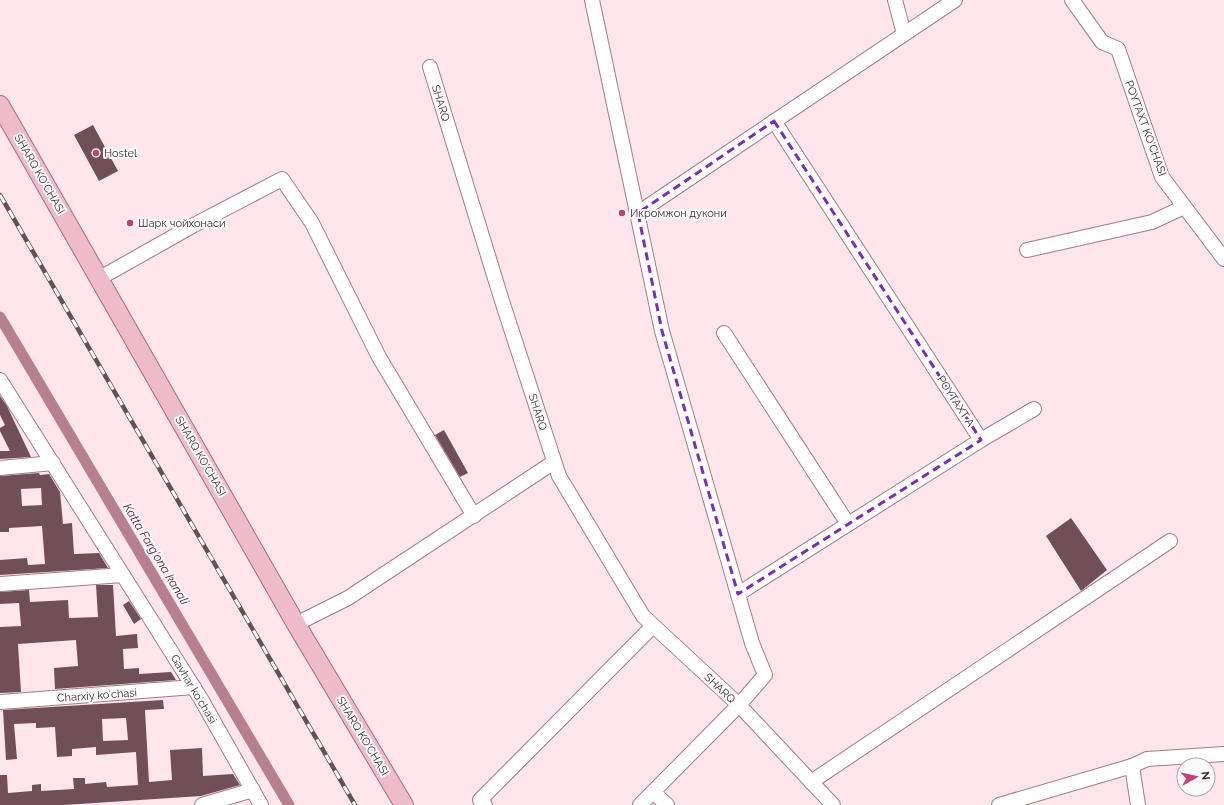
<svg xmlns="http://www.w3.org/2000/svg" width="1224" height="805" font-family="Raleway,sans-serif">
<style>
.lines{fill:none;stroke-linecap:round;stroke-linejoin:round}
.canal{stroke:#b68090;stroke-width:11}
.building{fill:#714f59;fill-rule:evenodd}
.minor-casing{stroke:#a17c86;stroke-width:16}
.major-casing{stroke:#a76b7d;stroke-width:20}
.minor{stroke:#fff;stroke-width:14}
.major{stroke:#edbbca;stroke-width:18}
.rail-casing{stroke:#625256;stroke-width:4.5}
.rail{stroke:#fafafa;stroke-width:3;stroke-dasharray:9;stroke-linecap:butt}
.marked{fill:none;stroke:#7b2cbf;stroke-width:3;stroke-dasharray:8 5;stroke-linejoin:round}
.poi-dot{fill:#c93e75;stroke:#fafafa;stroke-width:1.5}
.labels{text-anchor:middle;stroke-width:4;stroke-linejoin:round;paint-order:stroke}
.street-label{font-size:11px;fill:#3c2d31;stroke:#fafafa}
.poi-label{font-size:11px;fill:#3c2d31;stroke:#fafafa;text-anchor:start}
.water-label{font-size:12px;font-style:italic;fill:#520f2b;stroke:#fafafa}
</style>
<rect width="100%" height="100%" fill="#fee6ec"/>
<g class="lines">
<polyline class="canal" points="0,317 289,805"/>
</g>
<g class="building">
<polygon points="93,125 118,171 99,181 74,135"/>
<polygon points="0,396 7,406 31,457 0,459 0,451 10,451 0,431 0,428 5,425 0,415"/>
<polygon points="444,430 468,473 460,477 435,435"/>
<path d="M39,473L40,475L49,474L60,492L63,524L72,523L74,554L99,553L108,568L0,575V560L27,558L28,565L45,564L42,526L9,528V532H0V476ZM41,488L42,505L22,506L21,489Z"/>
<polygon points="1071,518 1107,570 1081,591 1046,536"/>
<polygon points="96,585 113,585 116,636 137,634 138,648 123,649 124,669 139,668 139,674 171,672 176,680 55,689 54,668 78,666 76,640 18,644 21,692 0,693 0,627 21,626 19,603 0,604 0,592 29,590 30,602 68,600 69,618 98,617"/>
<polygon points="129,601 141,619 134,624 123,605"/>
<path d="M163,700L164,709L145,710L149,782L172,780L170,750L202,748L203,776L233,774L240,785L201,796L64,805H0V775H7L8,793L32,791V785L41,784V791L74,789L73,778H85V784L106,782L107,787L138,785L136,752L96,755V747L72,749V756L57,757L55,727L36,728V723L14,724L17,759L6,760L3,710ZM126,718L128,740L103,741L102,719Z"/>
</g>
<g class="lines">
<g class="minor-casing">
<g id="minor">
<polyline points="592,0 662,331 752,643 765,675 739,705 833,805"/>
<polyline points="895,0 904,34"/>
<polyline points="1072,0 1102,42 1118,49 1162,177 1224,259"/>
<polyline points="430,67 502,301 559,476 643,616 739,705 640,805"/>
<polyline points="638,213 955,0"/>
<polyline points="1027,250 1152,222 1184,207"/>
<polyline points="100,278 194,225 282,179 312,223 379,357 474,516"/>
<polyline points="724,333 848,524"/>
<polyline points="0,380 201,699 261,805"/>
<polyline points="981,440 1034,409"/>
<polyline points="0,468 53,463"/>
<polyline points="0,584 123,575"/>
<polyline points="738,594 981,440 774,121"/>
<polyline points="296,624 348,598 554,462"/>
<polyline points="0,702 194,687"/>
<polyline points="1132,766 1138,805"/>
<polyline points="811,782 1170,541"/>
<polyline points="653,792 667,805"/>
<polyline points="202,805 253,790"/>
<polyline points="485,805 480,800 653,626"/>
<polyline points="999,805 1132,766 1147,759 1224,754"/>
</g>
</g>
<g class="major-casing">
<polyline id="major" points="0,105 296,624 404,805"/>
</g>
<use href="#minor" class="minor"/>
<use href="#major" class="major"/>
<g class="rail-casing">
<polyline id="rail" points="0,195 355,805"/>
</g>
<use href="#rail" class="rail"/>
</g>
<path class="marked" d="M774,121L981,440L738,594L662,331L638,213Z"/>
<g class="poi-dot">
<circle cx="96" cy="153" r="4"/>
<circle cx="622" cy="213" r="4"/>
<circle cx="130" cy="223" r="4"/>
</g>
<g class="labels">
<g class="street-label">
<text transform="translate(441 103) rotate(73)" y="4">SHARQ</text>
<text transform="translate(1146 128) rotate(70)" y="4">POYTAXT KO'CHASI</text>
<text transform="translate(40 174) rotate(60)" y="4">SHARQ KO'CHASI</text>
<text transform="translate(956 401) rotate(57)" y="4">POYTAXT A</text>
<text transform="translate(538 412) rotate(72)" y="4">SHARQ</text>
<text transform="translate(201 456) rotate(60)" y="4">SHARQ KO'CHASI</text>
<text transform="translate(720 688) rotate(43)" y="4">SHARQ</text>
<text transform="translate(194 689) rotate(59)" y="4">Gavhar koʻchasi</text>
<text transform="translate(97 695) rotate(-4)" y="4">Charxiy koʻchasi</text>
<text transform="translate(363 736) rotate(59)" y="4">SHARQ KO'CHASI</text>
</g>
<g class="poi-label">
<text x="104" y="157">Hostel</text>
<text x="630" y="217">Икромжон дукони</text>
<text x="138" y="227">Шарк чойхонаси</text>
</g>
<g class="water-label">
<text transform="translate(156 554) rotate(59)" y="4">Katta Farg'ona kanali</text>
</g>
</g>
<g transform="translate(1196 777) rotate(82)"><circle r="19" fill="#fafafa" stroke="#aea8aa"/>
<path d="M0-3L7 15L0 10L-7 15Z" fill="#c93e75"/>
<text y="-6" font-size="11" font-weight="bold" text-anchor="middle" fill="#3c2d31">N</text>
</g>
</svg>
